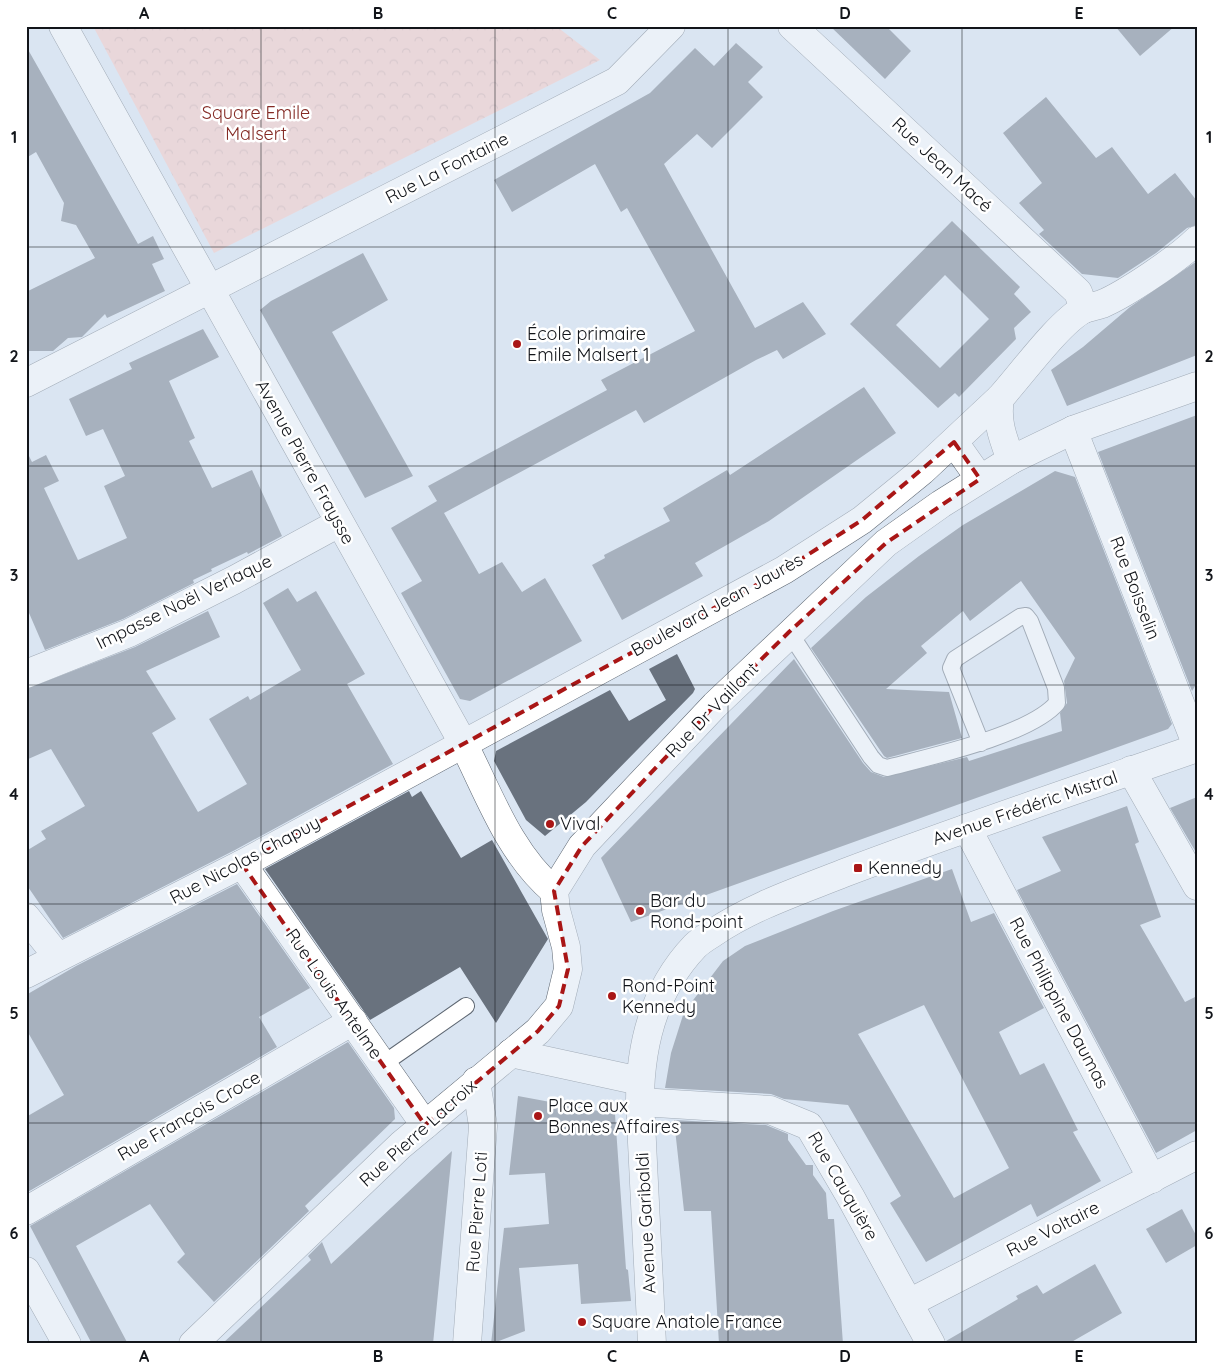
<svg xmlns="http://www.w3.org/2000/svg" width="1223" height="1370" font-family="Quicksand,sans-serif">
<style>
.forest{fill:url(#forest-crowns)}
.building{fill:#69727e;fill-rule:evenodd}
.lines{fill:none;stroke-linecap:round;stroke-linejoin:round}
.service-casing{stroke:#5e6772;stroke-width:18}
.minor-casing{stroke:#5e6772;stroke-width:29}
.tertiary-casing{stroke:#5e6772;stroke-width:29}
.secondary-casing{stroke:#5e6772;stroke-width:29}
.service{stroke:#fff;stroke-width:16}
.minor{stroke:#fff;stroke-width:28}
.tertiary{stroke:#fff;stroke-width:28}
.secondary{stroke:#fff;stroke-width:28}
.marked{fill:none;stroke:#a91616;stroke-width:4;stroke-dasharray:10 6;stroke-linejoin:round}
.grid{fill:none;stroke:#12151a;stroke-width:1;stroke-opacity:0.55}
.poi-dot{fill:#a91616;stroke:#fff;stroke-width:2}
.labels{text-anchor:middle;stroke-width:5;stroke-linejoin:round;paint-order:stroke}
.park-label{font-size:18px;fill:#842a24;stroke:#fff}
.street-label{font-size:18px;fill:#12151a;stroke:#fff}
.poi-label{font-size:18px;fill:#12151a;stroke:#fff;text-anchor:start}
.neatline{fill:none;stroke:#12151a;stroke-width:2}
.grid-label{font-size:16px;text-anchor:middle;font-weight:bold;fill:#12151a}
</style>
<defs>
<pattern id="forest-crowns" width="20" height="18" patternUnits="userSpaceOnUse" patternTransform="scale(1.25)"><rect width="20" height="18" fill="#fbc5bd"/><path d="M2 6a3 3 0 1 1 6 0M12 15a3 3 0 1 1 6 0" fill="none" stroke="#d6a8a2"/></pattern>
</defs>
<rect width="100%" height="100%" fill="#dae5f2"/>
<polygon class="forest" points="96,26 556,26 600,60 214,253 94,28"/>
<g class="building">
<polygon points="830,26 886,26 911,51 885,79"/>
<polygon points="1115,26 1175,26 1140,56"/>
<polygon points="736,43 763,67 748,82 763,97 712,148 697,134 664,164 755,328 803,302 826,334 783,359 777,350 756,360 644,423 636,410 444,513 479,574 502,562 522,592 545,578 582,641 470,701 460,699 401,593 422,581 391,528 437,501 428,486 607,390 601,380 695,331 627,208 621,212 595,164 512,212 494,180 650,93 695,48 714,66"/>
<polygon points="26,46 138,244 153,236 164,259 152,264 165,291 107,318 105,314 82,337 68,338 53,351 26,351 26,292 95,258 76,225 61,221 64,203 36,152 26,158"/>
<polygon points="1046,97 1096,158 1112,147 1148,194 1175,173 1197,201 1197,225 1187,228 1156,253 1118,278 1082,274 1039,234 1044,230 1019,203 1042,183 1003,133"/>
<path d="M952,221L1020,287L1014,294L1031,312L1014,328L1016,339L959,397L955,393L938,408L850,324ZM945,275L989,319L940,368L896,325Z"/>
<polygon points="363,253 388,300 332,332 413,476 365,498 260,310 271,301"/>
<polygon points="1197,261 1197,355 1067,406 1051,370 1083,347 1130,307"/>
<polygon points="203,329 219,357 169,381 195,438 189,441 212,488 252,470 282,536 248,554 247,552 211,569 212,571 193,580 194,583 123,619 45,650 26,606 26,450 32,462 46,455 59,481 44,488 78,560 127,538 104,486 125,476 103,429 86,436 69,399 132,369 129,363"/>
<polygon points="864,387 896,433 769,521 695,563 703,576 622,620 592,565 605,558 604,555 670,521 663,508 727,470 730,475"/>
<polygon points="1197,415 1197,683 1192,691 1098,452"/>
<polygon points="1055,471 1075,477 1172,724 1168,729 631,922 601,858 794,659 863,763 871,772 884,777 967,757 969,761 1062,731 1060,713 1067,703 1064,681 1075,658 1021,581 970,621 963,611 921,646 927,653 886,689 949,692 962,738 887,758 884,756 811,648 866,597 919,556 963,525"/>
<polygon points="288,588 297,602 316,591 365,674 347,684 393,764 235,850 63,938 26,884 26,851 46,839 41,831 85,806 51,749 26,760 26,689 135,647 208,611 220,637 146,671 176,719 152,733 198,812 247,784 209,719 248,696 250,700 301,670 263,603"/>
<polygon points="677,654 695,689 693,693 586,802 545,836 526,820 494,761 496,751 610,690 629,721 666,700 649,669"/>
<polygon points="409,791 412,797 421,791 461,858 492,840 548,939 496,1023 460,967 370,1020 265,869"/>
<polygon points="1197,797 1197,854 1170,808"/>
<polygon points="1127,806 1139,842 1135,844 1161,917 1140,925 1185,1002 1197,996 1197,1130 1156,1153 1017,890 1061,871 1042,837"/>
<path d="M952,869L971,922L994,913L1044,1008L999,1032L1020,1075L1044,1063L1078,1130L1073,1132L1101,1181L1037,1217L1031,1204L926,1262L890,1203L901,1196L848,1105L784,1099L771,1094L665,1088L671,1053L684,1012L723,961L745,946L833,911ZM924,1005L1009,1168L954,1198L858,1034Z"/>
<polygon points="237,884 310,988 259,1017 277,1047 26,1193 26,1117 64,1095 26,1029 26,995 76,966"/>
<polygon points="348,1042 394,1108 395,1119 305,1206 309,1211 214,1302 177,1262 185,1254 150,1204 76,1246 128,1344 92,1344 30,1226"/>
<polygon points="518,1096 615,1114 626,1269 628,1270 631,1301 581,1304 578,1264 519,1268 525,1331 491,1344 504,1228 549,1224 545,1173 509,1175"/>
<polygon points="674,1120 766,1125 788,1134 788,1140 806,1165 813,1165 813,1175 826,1193 828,1219 834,1219 843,1344 719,1344 711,1211 684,1211"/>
<polygon points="452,1151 433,1344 222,1344 311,1260 308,1256 322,1242 331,1264"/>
<polygon points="1182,1209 1197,1237 1197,1245 1166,1263 1146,1229"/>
<polygon points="1095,1264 1122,1313 1068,1344 947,1344 946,1341 1018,1299 1016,1296 1037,1285 1043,1294"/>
</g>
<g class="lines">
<g class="service-casing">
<g id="service">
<path d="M789,632L871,757L878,765L887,768C929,757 1030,735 1057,703L1056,688L1030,621L1026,616L1020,617L955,659L951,668L981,743"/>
<polyline points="383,1064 466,1006"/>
</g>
</g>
<g class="minor-casing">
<g id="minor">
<polyline points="792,26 1078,292 1084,309"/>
<polyline points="26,383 617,81 671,26"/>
<polyline points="1073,430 1197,746"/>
<polyline points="954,442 980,479"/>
<path d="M1011,460C1003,438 996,422 1000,398C1021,375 1059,322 1084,309C1089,307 1096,306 1102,304C1126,294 1179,258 1197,240"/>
<polyline points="26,674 129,633 234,580 339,523"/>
<polyline points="1131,770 1197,886"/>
<polyline points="967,828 1152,1179"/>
<polyline points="242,864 425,1125"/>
<polyline points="26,917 58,957"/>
<polyline points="26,974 242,864 784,570 862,520 922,471 1000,398"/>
<polyline points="511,1053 640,1081"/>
<polyline points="640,1102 770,1110 809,1126 850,1196 931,1344"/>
<polyline points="26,1211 353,1021"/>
<polyline points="26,1271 67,1344"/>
<polyline points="909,1303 1197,1155"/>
<polyline points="467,1344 483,1126 476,1081"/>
</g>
</g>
<g class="tertiary-casing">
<path id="tertiary" d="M63,26L463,743C489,794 509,853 554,891"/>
</g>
<g class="secondary-casing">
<g id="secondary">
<polyline points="193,1344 401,1145 538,1031 559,1006 568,969 566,947 556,910 554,891 582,846 715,705 886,543 941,504 1011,460 1073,430 1197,386"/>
<path d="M652,1344L640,1102C640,1044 654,989 695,946C700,941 707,937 713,933C753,906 799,891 844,873C960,829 1079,789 1197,748"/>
</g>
</g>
<use href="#service" class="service"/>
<use href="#minor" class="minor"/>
<use href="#tertiary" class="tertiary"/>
<use href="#secondary" class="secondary"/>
</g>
<path d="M0 0H1223V1370H0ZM954,442L980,479L886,543L789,632L715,705L582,846L554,891L568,969L559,1006L538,1031L425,1125L242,864L784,570L862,520Z" fill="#dae5f2" fill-opacity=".55" fill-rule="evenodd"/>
<path class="marked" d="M954,442L980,479L886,543L789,632L715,705L582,846L554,891L568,969L559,1006L538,1031L425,1125L242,864L784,570L862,520Z"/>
<path class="grid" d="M261,26V1344M495,26V1344M728,26V1344M962,26V1344M26,247H1197M26,466H1197M26,685H1197M26,904H1197M26,1123H1197"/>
<g class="poi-dot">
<circle cx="517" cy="344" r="5"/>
<circle cx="550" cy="824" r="5"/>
<rect x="853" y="863" width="10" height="10" rx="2.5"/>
<circle cx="640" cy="911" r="5"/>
<circle cx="612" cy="996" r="5"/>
<circle cx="538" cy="1116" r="5"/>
<circle cx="582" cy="1322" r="5"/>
</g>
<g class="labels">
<g class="park-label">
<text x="256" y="119">Square Emile<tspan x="256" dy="21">Malsert</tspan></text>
</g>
<g class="street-label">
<text transform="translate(942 165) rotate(43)" y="6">Rue Jean Macé</text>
<text transform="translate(447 168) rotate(-27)" y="6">Rue La Fontaine</text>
<text transform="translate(305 462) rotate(61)" y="6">Avenue Pierre Fraysse</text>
<text transform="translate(1135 588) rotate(69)" y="6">Rue Boisselin</text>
<text transform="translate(184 602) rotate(-26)" y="6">Impasse Noël Verlaque</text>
<text transform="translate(717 605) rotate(-29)" y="6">Boulevard Jean Jaurès</text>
<text transform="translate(712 710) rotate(-46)" y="6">Rue Dr Vaillant</text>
<text transform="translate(1025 808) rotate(-19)" y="6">Avenue Frédéric Mistral</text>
<text transform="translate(245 860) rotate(-28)" y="6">Rue Nicolas Chapuy</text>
<text transform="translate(334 994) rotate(55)" y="6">Rue Louis Antelme</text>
<text transform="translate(1059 1003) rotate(62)" y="6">Rue Philippine Daumas</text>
<text transform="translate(189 1116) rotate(-30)" y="6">Rue François Croce</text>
<text transform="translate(418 1133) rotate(-42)" y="6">Rue Pierre Lacroix</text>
<text transform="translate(843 1186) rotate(60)" y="6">Rue Cauquière</text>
<text transform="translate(477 1212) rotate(-86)" y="6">Rue Pierre Loti</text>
<text transform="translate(646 1223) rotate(-93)" y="6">Avenue Garibaldi</text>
<text transform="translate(1053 1229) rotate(-27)" y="6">Rue Voltaire</text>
</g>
<g class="poi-label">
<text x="527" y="340">École primaire<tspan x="527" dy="21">Emile Malsert 1</tspan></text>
<text x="560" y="830">Vival</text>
<text x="868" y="874">Kennedy</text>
<text x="650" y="907">Bar du<tspan x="650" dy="21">Rond-point</tspan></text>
<text x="622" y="992">Rond-Point<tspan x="622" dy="21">Kennedy</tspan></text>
<text x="548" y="1112">Place aux<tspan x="548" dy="21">Bonnes Affaires</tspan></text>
<text x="592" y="1328">Square Anatole France</text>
</g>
</g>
<rect width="1223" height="1370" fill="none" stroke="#ffffff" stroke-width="55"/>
<rect x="28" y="28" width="1168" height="1314" class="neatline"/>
<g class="grid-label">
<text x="144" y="19">A</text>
<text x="378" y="19">B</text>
<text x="612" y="19">C</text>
<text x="845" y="19">D</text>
<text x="1079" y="19">E</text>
<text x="14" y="143">1</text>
<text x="1209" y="143">1</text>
<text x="14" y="362">2</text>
<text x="1209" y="362">2</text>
<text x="14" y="581">3</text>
<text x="1209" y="581">3</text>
<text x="14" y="800">4</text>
<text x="1209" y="800">4</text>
<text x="14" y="1019">5</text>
<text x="1209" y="1019">5</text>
<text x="14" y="1239">6</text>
<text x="1209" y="1239">6</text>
<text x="144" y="1362">A</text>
<text x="378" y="1362">B</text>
<text x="612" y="1362">C</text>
<text x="845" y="1362">D</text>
<text x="1079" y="1362">E</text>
</g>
</svg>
